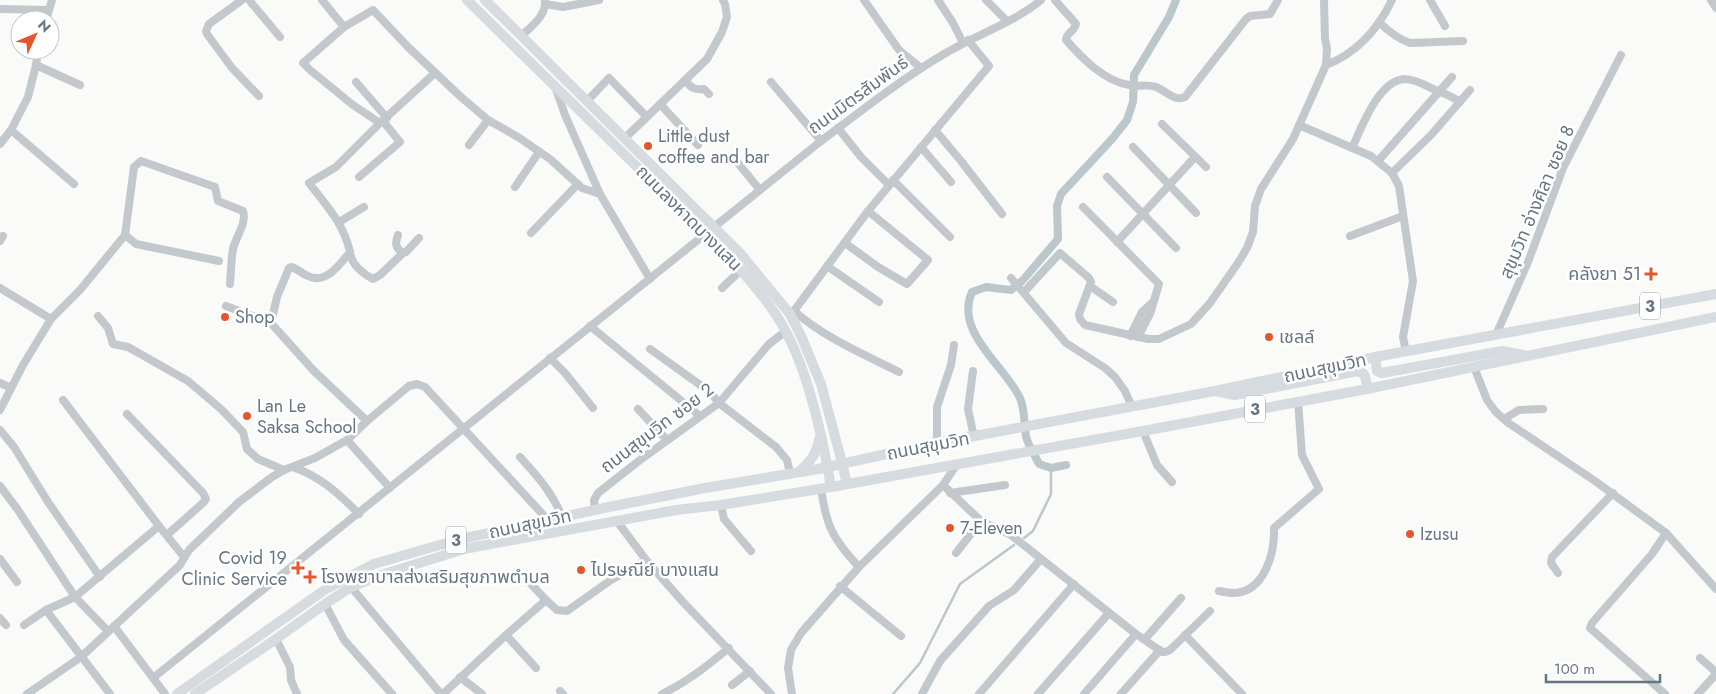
<svg xmlns="http://www.w3.org/2000/svg" width="1716" height="694" font-family="Jost,'Noto Sans Thai',sans-serif">
<style>
.lines{fill:none;stroke-linecap:round;stroke-linejoin:round}
.stream{stroke:#bbc7cb;stroke-width:2.5}
.canal{stroke:#bbc7cb;stroke-width:8}
.minor{stroke:#c3c8cc;stroke-width:8}
.major{stroke:#d6dbdf;stroke-width:10}
.poi-dot{fill:#e4572e;stroke:#fff;stroke-width:2}
.labels{text-anchor:middle;stroke-width:5;stroke-linejoin:round;paint-order:stroke}
.shield{fill:#fff;stroke:#939fa8;stroke-width:1}
.shield-label{font-size:16px;font-weight:bold;fill:#657683}
.street-label{font-size:18px;fill:#657683;stroke:#fff}
.poi-label{font-size:18px;fill:#657683;stroke:#fff;text-anchor:start}
</style>
<rect width="100%" height="100%" fill="#fafaf8"/>
<g class="lines">
<g class="stream">
<polyline points="1024,538 1033,531 1051,494 1051,468"/>
<polyline points="893,694 920,663 960,584 1014,545"/>
</g>
<path class="canal" d="M1066,465L1051,468L1039,464C1035,455 1028,446 1026,436C1024,424 1025,409 1020,398C1005,366 954,332 972,292L986,287L1011,290L1023,280L1058,239L1057,206L1061,194L1113,138L1127,120L1133,102L1134,75L1169,17L1176,0"/>
<g class="minor">
<polyline points="242,0 209,24 206,31 207,34 232,68 259,96"/>
<polyline points="249,0 280,37"/>
<polyline points="322,0 344,27"/>
<polyline points="864,0 899,50 921,68"/>
<polyline points="938,0 953,23 963,43"/>
<polyline points="986,0 1007,21"/>
<path d="M1055,0L1076,24C1075,31 1066,33 1066,40C1082,58 1104,81 1129,85C1138,87 1147,84 1156,87C1166,91 1175,102 1185,97L1246,19L1250,16L1270,14L1278,0"/>
<polyline points="1430,0 1445,26"/>
<polyline points="1711,0 1716,8"/>
<polyline points="545,4 563,7 599,0"/>
<polyline points="0,9 49,10"/>
<polyline points="46,20 52,0"/>
<path d="M1379,22C1388,31 1398,39 1410,43L1463,41"/>
<path d="M521,36C531,27 547,15 545,0"/>
<polyline points="36,65 80,85"/>
<path d="M1326,65C1357,53 1378,29 1392,0"/>
<path d="M685,80C691,88 694,90 704,89L709,94"/>
<polyline points="356,82 387,118"/>
<polyline points="771,82 821,141"/>
<polyline points="556,89 565,115 600,194 650,279"/>
<polyline points="587,101 609,78 647,117"/>
<polyline points="660,104 698,145"/>
<polyline points="380,123 353,105 310,70 303,63 344,27 373,10 408,47 461,97 488,120 518,137 550,159 582,188 600,194"/>
<polyline points="1162,124 1206,167"/>
<polyline points="1299,125 1371,156 1392,173 1399,186 1413,281 1403,337 1406,352"/>
<polyline points="838,128 861,157 889,185"/>
<polyline points="11,130 74,184"/>
<polyline points="935,130 961,161 1002,214"/>
<polyline points="625,138 707,59 722,32 727,17 725,4 723,0"/>
<polyline points="0,144 11,130 28,97 36,65 38,50"/>
<polyline points="469,145 488,120"/>
<polyline points="921,147 951,182"/>
<polyline points="1133,147 1196,213"/>
<path d="M1352,148C1361,129 1378,81 1404,79C1414,79 1424,84 1433,89C1443,93 1452,96 1460,102"/>
<polyline points="733,157 760,190"/>
<polyline points="1378,161 1452,77"/>
<polyline points="1392,173 1432,134 1470,90"/>
<polyline points="359,177 400,142 383,121"/>
<polyline points="1107,177 1176,248"/>
<polyline points="893,180 950,237"/>
<polyline points="515,187 539,152"/>
<polyline points="1083,207 1159,284 1150,314 1138,337"/>
<polyline points="339,222 364,207"/>
<polyline points="531,233 578,184"/>
<polyline points="125,235 136,244 219,261"/>
<path d="M398,235C395,243 395,248 403,253L406,252L419,238"/>
<polyline points="1350,236 1403,216"/>
<polyline points="0,241 3,236"/>
<polyline points="1117,242 1195,157"/>
<polyline points="845,243 878,267 907,284 928,260 868,211"/>
<path d="M350,252C351,264 363,274 373,279L380,275L403,253"/>
<polyline points="827,266 879,302"/>
<polyline points="1011,278 1066,343 1105,368 1115,377 1125,391 1132,407"/>
<polyline points="1090,286 1113,302"/>
<polyline points="0,288 51,319"/>
<polyline points="722,288 741,270"/>
<polyline points="1024,292 1060,253 1089,278 1091,282 1079,314 1080,319 1085,325 1148,339 1159,339 1191,324 1210,303 1238,263 1247,248 1253,232 1255,206 1261,189 1293,139 1326,65 1327,48 1325,39 1324,0"/>
<path d="M794,311C825,338 863,354 899,372"/>
<polyline points="790,314 794,311 868,211 989,66 968,40"/>
<polyline points="98,316 108,328 113,344 128,347 188,381 221,409 243,432 247,449 258,459 284,470"/>
<path d="M271,323L277,297L289,268L291,267C297,268 302,274 308,276C326,285 340,264 350,252C344,224 326,205 309,183L336,167L380,123L435,73"/>
<polyline points="590,326 700,416"/>
<polyline points="1496,335 1528,262 1563,168 1621,55"/>
<polyline points="1130,336 1142,312 1152,303"/>
<polyline points="650,349 710,392 719,403 776,447 787,460 790,473"/>
<polyline points="550,358 565,373 593,408"/>
<polyline points="1474,367 1487,400 1495,411 1507,422 1595,481 1666,533 1716,589"/>
<polyline points="973,371 968,409 974,437"/>
<polyline points="0,383 11,388"/>
<polyline points="63,400 159,526 184,557"/>
<polyline points="638,409 667,440"/>
<path d="M0,410L23,365L51,319L80,290L125,235L134,167L141,161L215,187L218,201L243,211C247,224 236,236 233,249C231,260 231,273 230,284"/>
<polyline points="127,414 203,493 206,499 204,502 167,535"/>
<polyline points="1504,419 1519,410 1543,409"/>
<polyline points="367,421 409,386 417,384 425,387 548,520"/>
<polyline points="0,430 14,447 48,502 100,577"/>
<polyline points="1143,431 1157,465 1172,482"/>
<polyline points="347,440 390,488"/>
<polyline points="937,443 937,407 951,365 954,345"/>
<path d="M520,457C537,476 553,493 562,517"/>
<path d="M293,467C321,477 338,493 359,514"/>
<polyline points="943,485 981,521 1011,535 1136,634 1162,652 1165,652 1170,650 1210,611"/>
<polyline points="0,486 18,510 75,597 108,631"/>
<path d="M821,488C826,526 833,539 859,567"/>
<polyline points="950,493 1005,485"/>
<polyline points="721,505 724,519 751,551"/>
<polyline points="595,510 594,500 598,493 640,460 719,403 769,344 786,331"/>
<polyline points="617,521 646,560 683,602 771,694"/>
<polyline points="956,553 981,521"/>
<polyline points="0,559 17,582"/>
<polyline points="1558,573 1551,563 1552,557 1613,493"/>
<polyline points="530,583 546,600"/>
<polyline points="840,586 901,636"/>
<polyline points="351,587 441,694"/>
<path d="M1219,591C1224,592 1230,593 1235,593C1265,591 1275,552 1274,528L1319,489L1302,455L1298,401"/>
<polyline points="325,604 344,640 392,694"/>
<polyline points="46,610 110,694"/>
<polyline points="0,618 6,625"/>
<polyline points="24,625 46,610 75,597 159,526"/>
<polyline points="114,626 165,694"/>
<polyline points="506,635 536,668"/>
<polyline points="1185,635 1242,694"/>
<polyline points="276,639 290,667 291,680 297,694"/>
<polyline points="1145,639 1181,598"/>
<polyline points="1700,658 1716,672"/>
<polyline points="460,677 482,694"/>
<path d="M153,678L821,141C861,111 900,80 944,54C974,36 1015,22 1041,0"/>
<polyline points="732,685 750,671"/>
<polyline points="560,691 563,694"/>
<polyline points="27,694 81,657 180,565 189,550 239,502 272,477 284,470 315,458 347,440 367,421 313,370 271,323 226,306"/>
<polyline points="443,694 506,635 546,600 557,610 567,611 611,580 646,560"/>
<path d="M662,694C687,682 707,666 729,648"/>
<polyline points="792,694 788,668 791,650 801,633 859,567 943,485 957,464"/>
<polyline points="922,694 940,661 989,606 1014,590 1041,559"/>
<polyline points="979,694 1074,584"/>
<polyline points="1038,694 1109,613"/>
<polyline points="1084,694 1136,634"/>
<polyline points="1121,694 1160,650"/>
<polyline points="1665,694 1590,628 1592,623 1652,554 1666,533"/>
<polyline points="1698,694 1716,674"/>
</g>
<g class="major">
<path d="M467,0L732,260C751,282 771,304 785,330C808,372 823,439 831,487"/>
<polyline points="485,0 740,253 790,314 802,338 821,384 840,455 847,484"/>
<polyline points="1375,357 1377,371 1382,373 1502,351 1524,355"/>
<path d="M1219,392L1235,395L1358,371C1367,373 1366,381 1367,389"/>
<path d="M800,471C811,461 817,453 819,439"/>
<polyline points="177,694 326,589 374,564 422,550 461,539 604,508 705,488 818,469 937,443 1215,391 1375,357 1716,294"/>
<polyline points="195,694 276,639 325,604 351,587 381,575 464,549 676,510 721,505 831,487 1143,431 1367,389 1716,317"/>
</g>
</g>
<g class="poi-dot">
<circle cx="648" cy="146" r="5"/>
<path d="M1648.5 266.5h5v5h5v5h-5v5h-5v-5h-5v-5h5z"/>
<circle cx="225" cy="317" r="5"/>
<circle cx="1269" cy="337" r="5"/>
<circle cx="247" cy="416" r="5"/>
<circle cx="950" cy="528" r="5"/>
<circle cx="1410" cy="534" r="5"/>
<path d="M295.5 560.5h5v5h5v5h-5v5h-5v-5h-5v-5h5z"/>
<circle cx="581" cy="570" r="5"/>
<path d="M307.5 569.5h5v5h5v5h-5v5h-5v-5h-5v-5h5z"/>
</g>
<g class="labels">
<g class="shield">
<rect x="1640" y="292.5" width="20" height="27" rx="4"/>
<rect x="1245" y="395.5" width="20" height="27" rx="4"/>
<rect x="446" y="526.5" width="20" height="27" rx="4"/>
</g>
<g class="shield-label">
<text x="1650" y="312">3</text>
<text x="1255" y="415">3</text>
<text x="456" y="546">3</text>
</g>
<g class="street-label">
<text transform="translate(858 95) rotate(-36)" y="6">ถนนมิตรสัมพันธ์</text>
<text transform="translate(1537 202) rotate(-67)" y="6">สุขุมวิท อ่างศิลา ซอย 8</text>
<text transform="translate(689 218) rotate(45)" y="6">ถนนลงหาดบางแสน</text>
<text transform="translate(1325 368) rotate(-12)" y="6">ถนนสุขุมวิท</text>
<text transform="translate(657 428) rotate(-37)" y="6">ถนนสุขุมวิท ซอย 2</text>
<text transform="translate(928 446) rotate(-11)" y="6">ถนนสุขุมวิท</text>
<text transform="translate(530 524) rotate(-12)" y="6">ถนนสุขุมวิท</text>
</g>
<g class="poi-label">
<text x="658" y="142">Little dust<tspan x="658" dy="21">coffee and bar</tspan></text>
<text x="1641" y="280" text-anchor="end">คลังยา 51</text>
<text x="235" y="323">Shop</text>
<text x="1279" y="343">เชลล์</text>
<text x="257" y="412">Lan Le<tspan x="257" dy="21">Saksa School</tspan></text>
<text x="960" y="534">7-Eleven</text>
<text x="1420" y="540">Izusu</text>
<text x="287" y="564" text-anchor="end">Covid 19<tspan x="287" dy="21">Clinic Service</tspan></text>
<text x="591" y="576">ไปรษณีย์ บางแสน</text>
<text x="321" y="583">โรงพยาบาลส่งเสริมสุขภาพตำบล</text>
</g>
</g>
<g transform="translate(35 35) rotate(46)"><circle r="24" fill="#ffffff" stroke="#c1c8cd"/>
<path d="M0-4L9 19L0 12L-9 19Z" fill="#e4572e"/>
<text y="-8" font-size="14" font-weight="bold" text-anchor="middle" fill="#657683">N</text>
</g>
<path d="M1546 674v8h114v-8" fill="none" stroke="#657683" stroke-width="2.5"/>
<text x="1554" y="674" font-size="15" fill="#657683" stroke="#ffffff" stroke-width="4" paint-order="stroke">100 m</text>
</svg>
